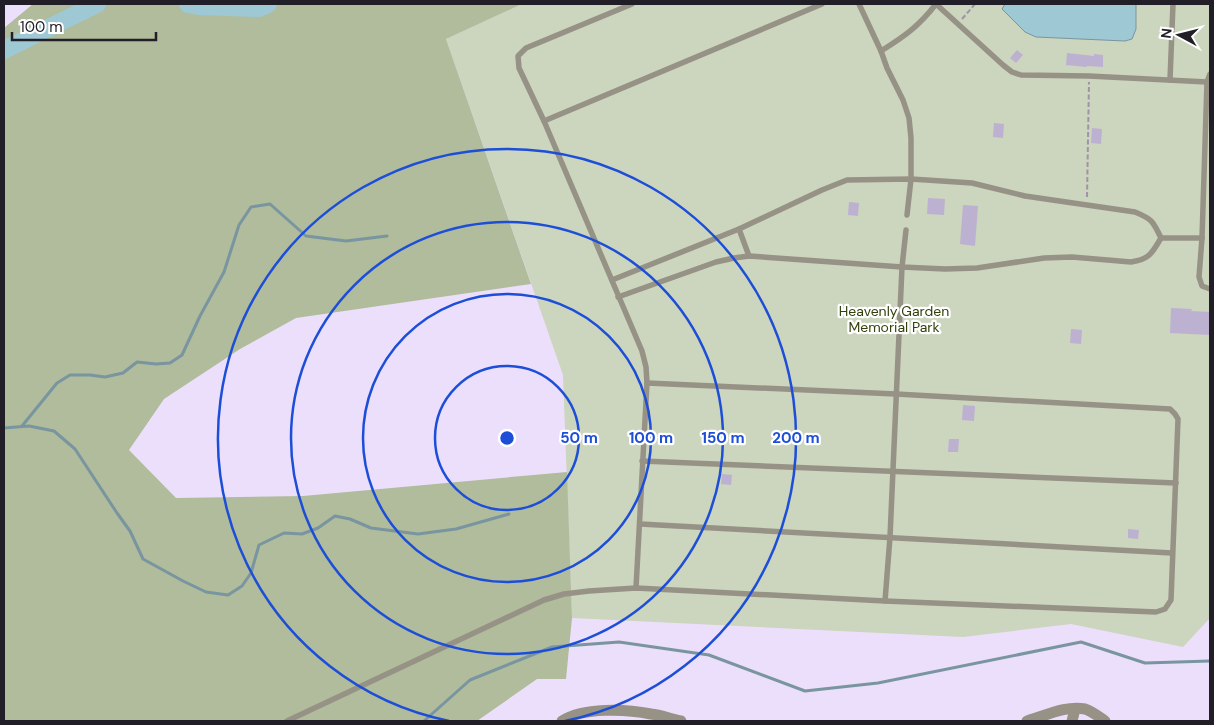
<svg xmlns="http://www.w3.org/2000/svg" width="1214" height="725" font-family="'DM Sans',sans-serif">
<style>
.green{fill:#ccd5bd}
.forest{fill:#b0bc9b}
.water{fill:#9ec8d3;stroke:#7995a0}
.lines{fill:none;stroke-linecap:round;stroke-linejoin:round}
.stream{stroke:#7995a0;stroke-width:3}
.river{stroke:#9ec8d3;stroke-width:18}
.building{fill:#bdb1d1}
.path{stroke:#9e94a9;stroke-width:2;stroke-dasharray:5 2.5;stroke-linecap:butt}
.lane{stroke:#979286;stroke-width:5.5}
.street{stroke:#979286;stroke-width:11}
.ring{fill:none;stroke:#1d4ed8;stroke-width:2.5}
.labels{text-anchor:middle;stroke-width:4.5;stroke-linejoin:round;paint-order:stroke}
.park-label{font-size:14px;fill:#313f0a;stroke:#fff}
.centre{fill:#1d4ed8;stroke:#fff;stroke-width:2.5}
.ring-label{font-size:15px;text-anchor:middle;font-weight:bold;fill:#1d4ed8;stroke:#fff;stroke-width:4.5;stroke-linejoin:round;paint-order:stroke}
</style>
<rect width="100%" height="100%" fill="#ecdffb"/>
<polygon class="green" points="522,4 1210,4 1210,618 1183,647 1071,624 963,637 572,618 563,375 446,39"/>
<polygon class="forest" points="33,4 522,4 446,39 531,284 296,318 240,349 164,399 129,450 176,498 303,496 567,472 572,618 566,679 537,679 477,721 4,721 4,28"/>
<polygon class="water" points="1005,4 1136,4 1136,29 1132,39 1125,41 1036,37 1025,32 1002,9"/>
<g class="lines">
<g class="stream">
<polyline points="22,426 57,383 70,375 90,375 105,377 123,373 137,362 156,364 170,363 182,355 200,316 224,272 239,225 251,207 270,204 306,236 346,241 387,236"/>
<polyline points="4,428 29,426 54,431 75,449 117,513 130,531 143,559 183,581 206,592 228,595 242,586 251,573 259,545 284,533 302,534 318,528 335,516 350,519 371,528 418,534 456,529 509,514"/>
<polyline points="424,721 470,680 552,647 619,642 709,655 805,691 878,683 1081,642 1145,663 1210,661"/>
</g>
<g class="river">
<polyline points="188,4 200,6 259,8 268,4"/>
<polyline points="4,50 97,4"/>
</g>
</g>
<g class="building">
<polygon points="1017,50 1023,55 1016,63 1010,58"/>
<polygon points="1067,53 1094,56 1094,54 1103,55 1103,67 1087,66 1086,67 1066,65"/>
<polygon points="994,123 1004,124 1003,138 993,137"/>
<polygon points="1092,128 1102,129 1101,144 1091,143"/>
<polygon points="928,198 945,199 944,215 927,214"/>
<polygon points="849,202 859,203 858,216 848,215"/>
<polygon points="963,205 978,206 975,246 960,244"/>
<polygon points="1171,308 1192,309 1191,311 1210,312 1210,335 1170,333"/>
<polygon points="1071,329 1082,330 1081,344 1070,343"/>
<polygon points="963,405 975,406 974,421 962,420"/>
<polygon points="949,439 959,439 958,452 948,452"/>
<polygon points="722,474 732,475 731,485 721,484"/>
<polygon points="1128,529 1139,530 1138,539 1128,538"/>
</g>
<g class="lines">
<g class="path">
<polyline points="962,19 975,4"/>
<polyline points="1087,197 1089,82"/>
</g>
<g class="lane">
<polyline points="632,4 526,48 518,56 519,68 544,121 642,351 646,367 647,383 636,588"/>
<polyline points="859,4 881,51 887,68 903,100 909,118 911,138 911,179 907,215"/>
<polyline points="936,4 1003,65 1012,72 1021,75 1089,76 1207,82"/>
<path d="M881,51C905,36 919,26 936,4"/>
<polyline points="1210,74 1207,82 1202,238 1199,277 1202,286 1210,289"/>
<polyline points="1170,80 1173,4"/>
<polyline points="544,121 822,4"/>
<polyline points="739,229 749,256"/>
<polyline points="1161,238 1202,238"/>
<path d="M612,280L739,229L822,190L847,180L911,179L972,183L1025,196L1135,212C1152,219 1153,221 1161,238C1152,253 1150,259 1131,262L1072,257L1044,258L977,268L945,269L902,267L749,256L734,258L716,262L618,297"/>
<polyline points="642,461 1176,483"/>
<polyline points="640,524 1172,553"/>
<polyline points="885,601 890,537 902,267 906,230"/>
<polyline points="287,721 544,600 564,594 589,591 636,588 885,601 1156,612 1165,609 1171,600 1178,419 1175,414 1170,409 896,394 647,383"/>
</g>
<g class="street">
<path d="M562,721C583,707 626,709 651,714C661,715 671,719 681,721"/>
<path d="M1027,721C1045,716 1066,705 1085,709C1092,711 1099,717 1105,721"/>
<polyline points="1072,721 1075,709"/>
</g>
</g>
<g class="ring">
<circle cx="507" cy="438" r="72"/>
<circle cx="507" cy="438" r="144"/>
<circle cx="507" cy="438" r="216"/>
<path d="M449 721A289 289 0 1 1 565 721"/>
</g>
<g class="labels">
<g class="park-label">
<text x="894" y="316">Heavenly Garden<tspan x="894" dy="16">Memorial Park</tspan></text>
</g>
</g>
<circle cx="507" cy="438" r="8" class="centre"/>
<g class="ring-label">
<text x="579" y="443">50 m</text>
<text x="651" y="443">100 m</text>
<text x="723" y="443">150 m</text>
<text x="796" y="443">200 m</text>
</g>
<rect width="1214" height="725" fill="none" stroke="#221e28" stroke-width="10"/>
<g transform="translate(1179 35) rotate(277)" stroke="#ffffff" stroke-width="4" paint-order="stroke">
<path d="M0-4L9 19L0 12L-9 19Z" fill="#221e28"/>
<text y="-8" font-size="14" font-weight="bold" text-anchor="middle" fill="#221e28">N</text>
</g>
<path d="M12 32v8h144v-8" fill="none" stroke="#221e28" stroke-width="2.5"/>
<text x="20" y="32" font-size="15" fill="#221e28" stroke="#ffffff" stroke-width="4" paint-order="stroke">100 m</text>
</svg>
